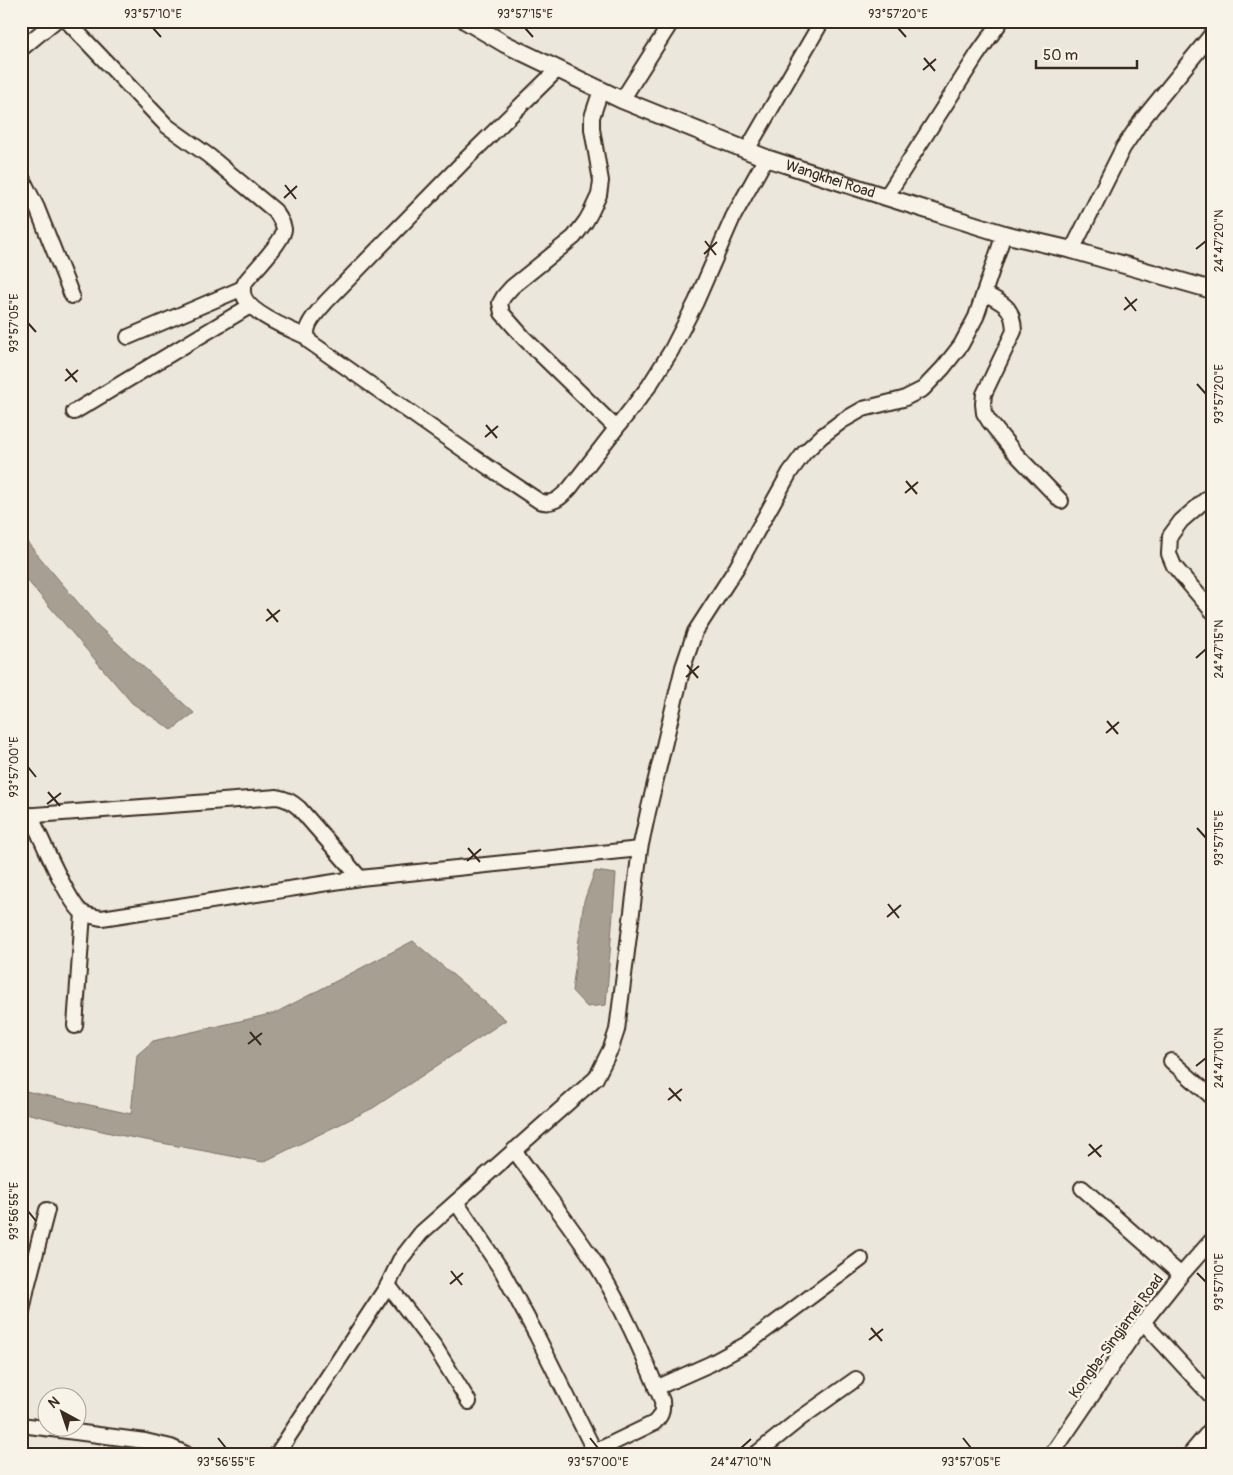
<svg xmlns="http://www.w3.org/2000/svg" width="1233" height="1475" font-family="Pangolin,sans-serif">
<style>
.water{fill:#a89f93;stroke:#7c7064}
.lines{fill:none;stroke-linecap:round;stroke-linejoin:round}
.minor-casing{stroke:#3b2a1e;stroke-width:18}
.major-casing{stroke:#3b2a1e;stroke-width:20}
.minor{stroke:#f7f3e8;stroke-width:14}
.major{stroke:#f7f3e8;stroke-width:16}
.ticks{fill:none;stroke:#3b2a1e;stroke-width:2}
.labels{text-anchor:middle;stroke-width:5;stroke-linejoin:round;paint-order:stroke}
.street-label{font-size:15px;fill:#3b2a1e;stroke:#f7f3e8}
.neatline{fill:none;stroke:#3b2a1e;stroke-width:2}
.ticks-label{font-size:12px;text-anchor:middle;fill:#3b2a1e}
</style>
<rect width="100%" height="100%" fill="#ece7dc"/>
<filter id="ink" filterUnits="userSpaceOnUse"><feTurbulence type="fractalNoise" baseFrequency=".02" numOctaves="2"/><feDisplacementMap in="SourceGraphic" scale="10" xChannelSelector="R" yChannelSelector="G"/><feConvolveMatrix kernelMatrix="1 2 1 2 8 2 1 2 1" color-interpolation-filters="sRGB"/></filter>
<g filter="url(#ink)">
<g class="water">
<polygon points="21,535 96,624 194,713 172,730 132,703 21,573"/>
<polygon points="595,871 616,874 606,1005 587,1007 572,991 584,901"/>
<polygon points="413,941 506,1020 373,1108 263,1162 119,1135 21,1112 21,1090 131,1114 137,1055 153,1041 275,1013"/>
</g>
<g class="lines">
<g class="minor-casing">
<g id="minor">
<path d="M67,21L167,126L209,156L275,211C279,217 283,222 284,229C284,240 254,271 246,281C245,283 243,286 243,288C239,310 291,330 307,337"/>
<polyline points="21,49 55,21"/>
<path d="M557,70L466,159L326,302C317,313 300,328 310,342L488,467L539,501C553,506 561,497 570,488L649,386L671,351L696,302L733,217L766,158"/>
<polyline points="601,90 592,117 592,129 601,181 599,195 591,212 586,221 574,237 512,287 504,296 500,303 502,313 524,338 616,428"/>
<polyline points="622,100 672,21"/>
<polyline points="747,150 822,21"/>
<polyline points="21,176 37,208 72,296"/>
<polyline points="886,197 977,55 1001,21"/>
<polyline points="1072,250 1123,148 1142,120 1212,34"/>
<path d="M984,293C1004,304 1013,306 1014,331L984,394L983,404L984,413L989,421L1014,452L1061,501"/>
<polyline points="128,337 243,288"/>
<polyline points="74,412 250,306"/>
<polyline points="1212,494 1181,521 1170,536 1169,554 1174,566 1212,611"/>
<path d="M30,815C40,834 68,904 83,913C89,916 96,917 102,918L360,878L640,849"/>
<path d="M22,816L277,797C287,799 292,802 299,808L360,878"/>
<polyline points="75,1026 83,913"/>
<polyline points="1171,1061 1212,1097"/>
<path d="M514,1150C540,1186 567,1221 592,1258C621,1303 642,1352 662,1401C663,1412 661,1416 654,1423L590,1454"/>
<polyline points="1082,1188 1181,1275"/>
<polyline points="456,1202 502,1271 537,1336 596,1454"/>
<polyline points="388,1285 435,1347 469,1402"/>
<polyline points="21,1316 27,1287 47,1210"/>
<polyline points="1143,1322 1212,1397"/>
<polyline points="656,1388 710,1364 747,1344 861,1259"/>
<polyline points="21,1425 145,1441 171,1447 186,1454"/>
<polyline points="277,1454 388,1285 400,1260 421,1233 596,1078 611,1048 617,1030 640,849 648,812 683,667 695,632 737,567 790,472 804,453 822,436 842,421 863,409 903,399 923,389 943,368 961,345 976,317 1004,234"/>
<polyline points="756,1454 801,1418 856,1379"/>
<polyline points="1052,1454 1134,1334 1181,1275 1212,1240"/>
<polyline points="1190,1454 1212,1428"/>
</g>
</g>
<g class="major-casing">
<g id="major">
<path id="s1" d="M466,21L505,44L622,100L766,158L886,197L1004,234L1072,250L1212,290"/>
</g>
</g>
<use href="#minor" class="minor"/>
<use href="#major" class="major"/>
</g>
</g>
<path class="ticks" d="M153,28L161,37M525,28L533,37M898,28L906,37M924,58L935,71M923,70L936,59M285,185L296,199M284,198L297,186M705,241L716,255M1196,249L1206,241M704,254L717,242M1125,297L1136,311M1124,310L1137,299M28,323L36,332M66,369L77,382M65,381L78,370M1197,384L1206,394M486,425L497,438M485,437L498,426M906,481L917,494M905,493L918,482M267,609L278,622M266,621L280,610M1196,658L1206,649M687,665L698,678M686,677L699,666M1107,721L1118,734M1106,733L1119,722M28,767L36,777M48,792L60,806M47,804L61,793M1197,828L1206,838M468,848L480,862M467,861L481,849M888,904L899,918M887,917L901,905M250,1032L261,1045M248,1044L262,1033M1196,1066L1206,1058M669,1088L681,1101M668,1100L682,1089M1089,1144L1101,1157M1088,1156L1102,1145M28,1211L36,1221M451,1271L462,1285M1197,1273L1206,1282M450,1284L463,1273M871,1328L882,1341M869,1340L883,1329M218,1438L226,1448M590,1438L598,1448M963,1438L971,1448M741,1448L751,1439"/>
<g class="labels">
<g class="street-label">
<text dy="5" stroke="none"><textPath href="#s1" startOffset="398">Wangkhei Road</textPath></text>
<text transform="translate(1116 1336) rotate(-54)" y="5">Kongba-Singjamei Road</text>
</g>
</g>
<rect width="1233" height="1475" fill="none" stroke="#f7f3e8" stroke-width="55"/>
<g transform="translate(62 1412) rotate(320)"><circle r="24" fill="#f7f3e8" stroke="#aca397"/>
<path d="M0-4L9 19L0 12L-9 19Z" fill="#3b2a1e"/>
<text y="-8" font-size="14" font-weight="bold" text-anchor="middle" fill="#3b2a1e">N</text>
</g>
<path d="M1036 60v8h101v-8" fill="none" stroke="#3b2a1e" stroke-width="2.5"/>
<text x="1043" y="60" font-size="15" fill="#3b2a1e" stroke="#f7f3e8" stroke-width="4" paint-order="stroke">50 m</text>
<rect x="28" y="28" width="1178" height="1420" class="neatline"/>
<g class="ticks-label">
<text x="153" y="18">93°57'10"E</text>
<text x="525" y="18">93°57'15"E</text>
<text x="898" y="18">93°57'20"E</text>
<text transform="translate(1219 241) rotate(-90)" y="4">24°47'20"N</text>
<text transform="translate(14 323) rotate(-90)" y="4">93°57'05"E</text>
<text transform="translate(1219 394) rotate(-90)" y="4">93°57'20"E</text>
<text transform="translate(1219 649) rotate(-90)" y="4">24°47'15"N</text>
<text transform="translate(14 767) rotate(-90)" y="4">93°57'00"E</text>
<text transform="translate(1219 838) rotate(-90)" y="4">93°57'15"E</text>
<text transform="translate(1219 1058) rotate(-90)" y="4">24°47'10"N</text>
<text transform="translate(14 1211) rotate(-90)" y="4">93°56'55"E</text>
<text transform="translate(1219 1282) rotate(-90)" y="4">93°57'10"E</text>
<text x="226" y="1466">93°56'55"E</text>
<text x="598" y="1466">93°57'00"E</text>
<text x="741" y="1466">24°47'10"N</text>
<text x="971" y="1466">93°57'05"E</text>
</g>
</svg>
